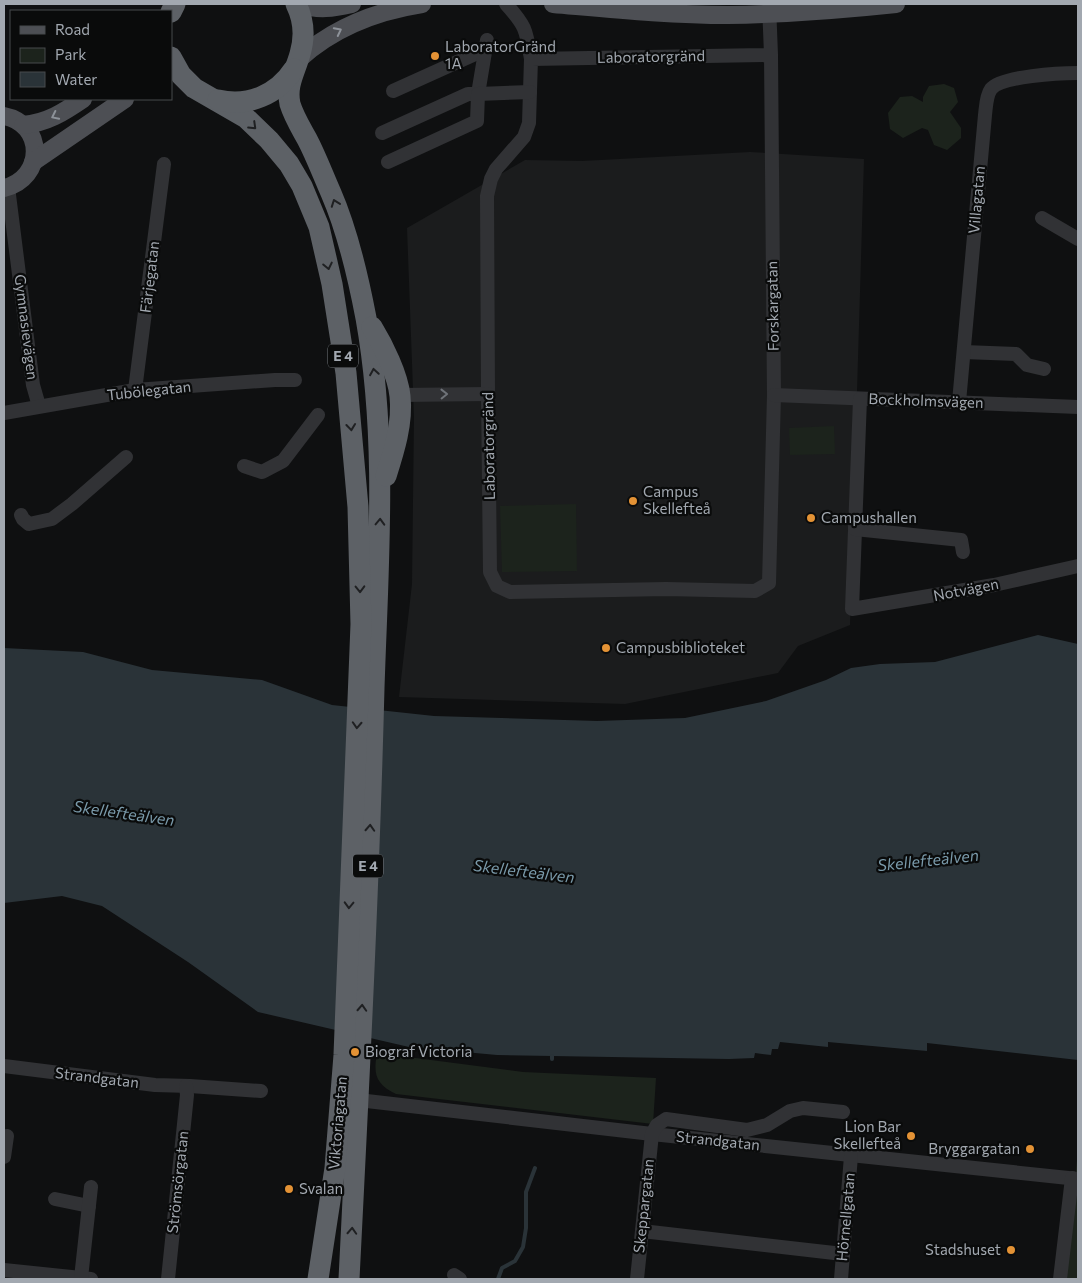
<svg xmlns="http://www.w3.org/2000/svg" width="1082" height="1283" font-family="Commissioner,sans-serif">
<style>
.built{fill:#1b1c1d}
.green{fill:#1c231c}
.water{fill:#2a3338}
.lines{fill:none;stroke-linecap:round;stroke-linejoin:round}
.stream{stroke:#2a3338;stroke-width:4}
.minor{stroke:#313235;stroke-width:14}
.major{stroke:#4d4f54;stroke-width:18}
.highway{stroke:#5d6166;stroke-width:21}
.oneway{stroke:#8d9299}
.oneway2{stroke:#1f2022}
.oneway3{stroke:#6f7379}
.poi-dot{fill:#e39235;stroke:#0a0b0b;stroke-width:2}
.labels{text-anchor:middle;stroke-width:4.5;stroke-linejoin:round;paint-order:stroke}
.shield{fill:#0a0b0b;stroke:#74797e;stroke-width:1}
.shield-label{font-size:14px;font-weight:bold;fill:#a2a8b0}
.poi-label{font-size:15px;fill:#a2a8b0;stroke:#0a0b0b;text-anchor:start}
.street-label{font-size:15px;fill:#a2a8b0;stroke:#0a0b0b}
.water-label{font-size:16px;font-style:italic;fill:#7a9aaa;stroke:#0a0b0b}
</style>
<rect width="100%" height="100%" fill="#0f1011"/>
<polygon class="built" points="750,152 864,159 850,625 798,646 778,673 625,704 399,697 412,584 414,417 407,228 525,160 582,161"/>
<g class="green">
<polygon points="944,84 954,88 958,102 950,112 961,128 961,138 947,150 934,145 928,130 922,128 903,138 890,129 888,113 900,97 912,96 923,102 923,97 929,86"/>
<polygon points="834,426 835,454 790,455 789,428"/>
<polygon points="576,504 577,571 502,572 500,506"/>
<path d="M377,1053L523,1072L656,1078L653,1124L396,1094C376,1084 373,1075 377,1053Z"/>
<polygon points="1078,1149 1078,1279 1066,1279"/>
</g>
<polygon class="water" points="1038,635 1078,644 1078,1060 927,1043 927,1051 828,1042 828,1047 780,1042 778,1049 772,1049 771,1055 755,1053 754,1058 729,1059 497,1055 409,1047 258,1012 188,962 102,906 62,896 4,903 4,648 83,652 152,670 262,680 332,705 434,716 597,721 685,718 766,701 826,680 851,668 880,664 935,662"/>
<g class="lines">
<g class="stream">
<polyline points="552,1059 552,1056"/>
<polyline points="498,1279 502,1268 515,1261 523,1247 526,1228 526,1192 535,1168"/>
</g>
<g class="minor">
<path d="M506,4C526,26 526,30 531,59"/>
<polyline points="769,4 771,55 774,395 769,583 755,591 666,589 510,592 497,586 490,572 488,394 487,196 491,179 496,169 524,137 529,123 531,59 771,55"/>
<polyline points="393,91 486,49"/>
<polyline points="382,133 468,94 478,94 487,40"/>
<polyline points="388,162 477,121 478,94 530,92"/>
<polyline points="8,187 33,385 39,406"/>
<polyline points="1042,218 1078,239"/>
<polyline points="964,352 1016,354 1027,365 1044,369"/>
<polyline points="135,390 164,164"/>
<polyline points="400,395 488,394"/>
<polyline points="774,395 1078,407"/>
<polyline points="860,399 852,609 994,585 1078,566"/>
<path d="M959,402L985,115C986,107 986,96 991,89C1001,76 1061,73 1078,73"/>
<polyline points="4,413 135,390 275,380 295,380"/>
<polyline points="244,466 262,472 283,461 318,415"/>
<polyline points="21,515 23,519 29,524 52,519 72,504 126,457"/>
<polyline points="855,529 961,540 963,552"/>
<polyline points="4,1066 155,1085 190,1086 261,1091"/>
<polyline points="358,1100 652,1134 1078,1179"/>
<polyline points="4,1157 7,1136"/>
<polyline points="55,1199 89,1206"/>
<polyline points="642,1231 843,1254"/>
<polyline points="4,1270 91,1279"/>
<polyline points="454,1275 460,1279"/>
<polyline points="81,1278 91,1187"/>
<polyline points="168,1279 187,1095 186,1086"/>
<polyline points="637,1279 652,1134 657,1125 666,1119 747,1130 767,1125 790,1111 803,1108 843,1112"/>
<polyline points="841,1279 851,1156"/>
<polyline points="1060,1279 1072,1178"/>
</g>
<g class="major">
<path d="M300,4C318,11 334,8 352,4"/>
<path d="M553,4C611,9 670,15 728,15C784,14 840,10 896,4"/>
<path d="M299,59C333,28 377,11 422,4"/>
<path d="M4,116C45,124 45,178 4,188"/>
<path d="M23,125C47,123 64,112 83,99"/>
<polyline points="33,162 125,99"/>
</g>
<g class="highway">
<path d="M296,4C304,20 305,37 300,54C295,72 286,85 290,104C294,117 301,128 307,139C316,156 323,175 331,193C348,232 358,276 366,318C388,441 378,563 374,688C369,885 359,1082 349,1279"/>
<polyline points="171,12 175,4"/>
<polyline points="171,57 181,75 194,88 246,118 269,140 289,164 302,186 319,227 332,284 346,373 358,507 361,624 344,1055 335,1168 318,1279"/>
<path d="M218,100C248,107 277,95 294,69"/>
<path d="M372,327C383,345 398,375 400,396C403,423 394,451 386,476"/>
</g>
</g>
<defs><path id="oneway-chevron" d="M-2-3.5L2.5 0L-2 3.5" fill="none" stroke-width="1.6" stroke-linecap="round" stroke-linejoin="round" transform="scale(1.25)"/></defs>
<g class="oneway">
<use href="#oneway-chevron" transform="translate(338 31) rotate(-27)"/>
<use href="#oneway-chevron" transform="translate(55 116) rotate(154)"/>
</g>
<g class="oneway2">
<use href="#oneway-chevron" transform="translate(253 126) rotate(44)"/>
<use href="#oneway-chevron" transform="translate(335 203) rotate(-110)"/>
<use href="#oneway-chevron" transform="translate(328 266) rotate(78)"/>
<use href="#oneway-chevron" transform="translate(374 372) rotate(-99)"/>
<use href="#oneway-chevron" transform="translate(351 427) rotate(84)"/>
<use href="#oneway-chevron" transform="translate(380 522) rotate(-88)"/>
<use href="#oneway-chevron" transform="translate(360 589) rotate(89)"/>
<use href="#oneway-chevron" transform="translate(357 725) rotate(93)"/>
<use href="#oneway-chevron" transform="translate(370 828) rotate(-87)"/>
<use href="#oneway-chevron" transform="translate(349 905) rotate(92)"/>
<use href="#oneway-chevron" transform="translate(362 1008) rotate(-87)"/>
<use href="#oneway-chevron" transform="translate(352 1231) rotate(-87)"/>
</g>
<use class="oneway3" href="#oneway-chevron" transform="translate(444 394) rotate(-1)"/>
<g class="poi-dot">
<circle cx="435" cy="56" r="5"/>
<circle cx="633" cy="501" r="5"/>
<circle cx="811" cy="518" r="5"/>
<circle cx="606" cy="648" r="5"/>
<circle cx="355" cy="1052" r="5"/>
<circle cx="911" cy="1136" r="5"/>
<circle cx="1030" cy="1149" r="5"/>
<circle cx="289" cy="1189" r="5"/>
<circle cx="1011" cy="1250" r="5"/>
</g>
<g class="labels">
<g class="shield">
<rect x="328" y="344.5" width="30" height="23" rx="4"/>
<rect x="353" y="854.5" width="30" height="23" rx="4"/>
</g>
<g class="shield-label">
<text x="343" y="361">E 4</text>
<text x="368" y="871">E 4</text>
</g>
<g class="poi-label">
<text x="445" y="52">LaboratorGränd<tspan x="445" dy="17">1A</tspan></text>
<text x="643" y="497">Campus<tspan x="643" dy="17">Skellefteå</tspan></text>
<text x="821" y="523">Campushallen</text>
<text x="616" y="653">Campusbiblioteket</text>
<text x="365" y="1057">Biograf Victoria</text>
<text x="901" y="1132" text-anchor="end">Lion Bar<tspan x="901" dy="17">Skellefteå</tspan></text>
<text x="1020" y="1154" text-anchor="end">Bryggargatan</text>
<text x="299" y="1194">Svalan</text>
<text x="1001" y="1255" text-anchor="end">Stadshuset</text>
</g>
<g class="street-label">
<text transform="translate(651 57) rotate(-1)" y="5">Laboratorgränd</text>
<text transform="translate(977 200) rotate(-85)" y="5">Villagatan</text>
<text transform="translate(150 277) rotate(-83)" y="5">Färjegatan</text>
<text transform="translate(773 306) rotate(-91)" y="5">Forskargatan</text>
<text transform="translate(26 327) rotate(83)" y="5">Gymnasievägen</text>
<text transform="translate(149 391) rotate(-6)" y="5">Tubölegatan</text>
<text transform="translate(926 401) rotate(2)" y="5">Bockholmsvägen</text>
<text transform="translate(489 446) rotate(-91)" y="5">Laboratorgränd</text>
<text transform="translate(966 590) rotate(-11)" y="5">Notvägen</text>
<text transform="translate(97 1078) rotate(7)" y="5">Strandgatan</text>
<text transform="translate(338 1123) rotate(-85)" y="5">Viktoriagatan</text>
<text transform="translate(718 1141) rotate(6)" y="5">Strandgatan</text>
<text transform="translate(178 1182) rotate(-84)" y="5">Strömsörgatan</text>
<text transform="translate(644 1206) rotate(-84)" y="5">Skeppargatan</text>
<text transform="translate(846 1217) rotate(-85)" y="5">Hörnellgatan</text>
</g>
<g class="water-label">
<text transform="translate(124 813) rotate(8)" y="6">Skellefteälven</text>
<text transform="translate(928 860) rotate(-6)" y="6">Skellefteälven</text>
<text transform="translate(524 871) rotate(7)" y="6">Skellefteälven</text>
</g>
</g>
<rect width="1082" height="1283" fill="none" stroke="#a2a8b0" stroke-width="10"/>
<rect x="10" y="10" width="162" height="90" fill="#0a0b0b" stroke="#474a4d"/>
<rect x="20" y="26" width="25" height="8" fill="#4d4f54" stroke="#474a4d"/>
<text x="55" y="35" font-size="15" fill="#a2a8b0">Road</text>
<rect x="20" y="48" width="25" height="15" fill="#1c231c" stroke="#474a4d"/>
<text x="55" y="60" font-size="15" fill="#a2a8b0">Park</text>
<rect x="20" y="72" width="25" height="15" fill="#2a3338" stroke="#474a4d"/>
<text x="55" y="85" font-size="15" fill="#a2a8b0">Water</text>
</svg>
